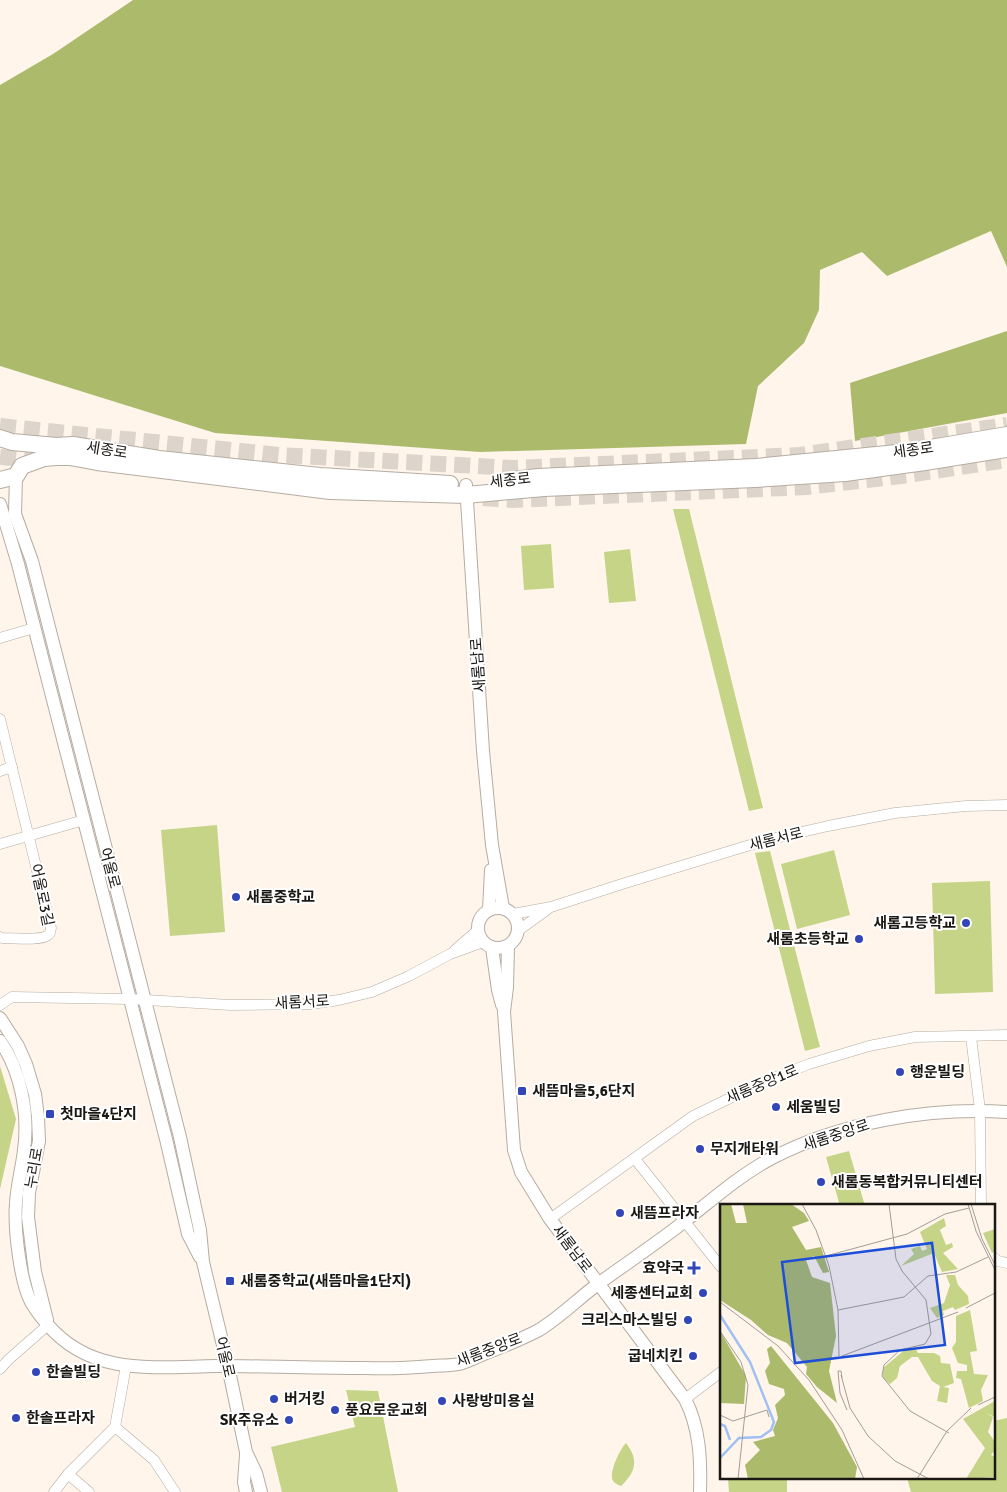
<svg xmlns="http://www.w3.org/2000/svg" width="1007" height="1492" font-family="Signika,'Noto Sans KR',sans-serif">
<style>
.green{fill:#c5d486}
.forest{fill:#acba6c}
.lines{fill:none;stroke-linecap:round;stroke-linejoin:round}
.trunk-tunnel{stroke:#ddd4cb;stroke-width:16;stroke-dasharray:16 8;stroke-linecap:butt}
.minor-casing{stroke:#b5aca2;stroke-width:11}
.tertiary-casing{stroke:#b5aca2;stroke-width:14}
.primary-casing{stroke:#b5aca2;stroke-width:18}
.minor{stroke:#fff;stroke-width:10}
.tertiary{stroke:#fff;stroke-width:12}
.primary{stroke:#fff;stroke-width:16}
.poi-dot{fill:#3346b8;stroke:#fff;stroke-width:2}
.labels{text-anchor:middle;stroke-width:4;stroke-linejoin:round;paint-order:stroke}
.street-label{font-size:15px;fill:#1b1814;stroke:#fff}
.poi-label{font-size:15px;font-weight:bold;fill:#1b1814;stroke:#fff;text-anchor:start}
.inset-river{fill:none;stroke:#a0bff4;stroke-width:2.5}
.inset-road{fill:none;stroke:#a49d95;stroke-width:1}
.view{fill:#1d4ed8;fill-opacity:0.15;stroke:#1d4ed8;stroke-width:2.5}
.inset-edge{fill:none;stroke:#1b1814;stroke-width:2.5}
</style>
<rect width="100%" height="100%" fill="#fff5eb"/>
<g class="green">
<polygon points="673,509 689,509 763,808 749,811"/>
<polygon points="551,544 554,588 524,590 521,546"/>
<polygon points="630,549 636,601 609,603 604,552"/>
<polygon points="217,825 225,932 170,936 161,830"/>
<polygon points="834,850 850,915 797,929 781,864"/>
<polygon points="770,851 820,1047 805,1051 755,853"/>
<polygon points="990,881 993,992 935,994 932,883"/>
<polygon points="0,1066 16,1119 0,1189"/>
<polygon points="849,1151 865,1206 840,1206 826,1157"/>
<polygon points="346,1390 378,1391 398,1492 282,1492 271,1447 355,1427"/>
<polygon points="1007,1418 1007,1492 911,1492 907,1478 993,1478 993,1421"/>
<path d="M626,1443C639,1460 636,1472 621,1486C616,1484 612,1482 612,1477C611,1469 620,1449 626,1443Z"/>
<polygon points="728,1478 787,1478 787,1492 729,1492"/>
</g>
<g class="forest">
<polygon points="133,0 1007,0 1007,267 991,231 887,276 862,252 820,270 819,310 804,343 758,386 746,444 480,452 215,433 0,366 0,85 53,54"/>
<polygon points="1007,331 1007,413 855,441 850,383"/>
</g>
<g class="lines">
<g class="trunk-tunnel">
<polyline points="0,426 279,455 513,468 800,455 1007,425"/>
<polyline points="0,457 40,461"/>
<polyline points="483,498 513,500 807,487 901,476 1007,460"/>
</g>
<g class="minor-casing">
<g id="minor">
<polyline points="0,638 34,628"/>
<path d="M0,719L51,928C50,931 51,933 48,935C42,941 11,938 2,938L0,937"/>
<polyline points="0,771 12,767"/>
<polyline points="0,844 84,820"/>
<polyline points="513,914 551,907 622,884 763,841 828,826 895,813 966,806 1007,805"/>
<polyline points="519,930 548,909"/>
<polyline points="455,950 478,930"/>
<polyline points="0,1005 12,997 130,999 230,1005 311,1004 339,1000 372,992 409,976 450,954 483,942"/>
<polyline points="971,1037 980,1110 981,1206"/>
<polyline points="635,1159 721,1267"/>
<polyline points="550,1219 693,1116 761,1083 809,1064 869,1046 915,1037 1007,1035"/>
<polyline points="993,1257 998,1261 1007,1263"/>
<polyline points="0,1369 8,1360 48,1325"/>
<polyline points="685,1399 721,1372"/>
<polyline points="115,1427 154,1460 175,1492"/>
<polyline points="68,1474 89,1492"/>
<polyline points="54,1492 68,1474 115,1427 126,1366"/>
</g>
</g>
<g class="tertiary-casing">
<g id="tertiary">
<polyline points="16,476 15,514 32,561 180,1137 200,1230 203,1262 228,1366 246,1452 256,1473 261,1492"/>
<polyline points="466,485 483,751 492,845 503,908"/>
<polyline points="0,504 18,564 166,1139 188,1234 200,1257"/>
<circle cx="498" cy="928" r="20"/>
<polyline points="489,910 491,870"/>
<path d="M508,947L507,987L504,1012L514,1150L521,1172L550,1219L685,1399C700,1428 701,1460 700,1492"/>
<polyline points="492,948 498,990 502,1005"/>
<polyline points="0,1018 18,1046 26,1064 35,1094 38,1117 39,1141 29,1193 28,1217 35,1272 47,1320"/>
<path d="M0,1041C21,1071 29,1114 24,1150C22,1168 17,1185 16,1203C14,1228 20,1281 31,1302C35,1309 42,1318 47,1324C92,1377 155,1367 216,1366C266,1366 315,1368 365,1368C387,1369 409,1368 432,1366C440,1365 450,1366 459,1364C467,1362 476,1357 484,1354C502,1347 522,1339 539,1330C559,1318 579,1298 598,1284C627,1263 657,1243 685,1221C713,1199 740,1175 772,1158C842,1122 929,1107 1007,1112"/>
<polyline points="246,1492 244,1482 246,1455"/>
</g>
</g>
<g class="primary-casing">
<g id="primary">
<polyline points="0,438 12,442 56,446 73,445 159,459 320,476 450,484"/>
<polyline points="0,480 16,476 22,466 44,458 56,457 70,457 97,462 330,491 466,495 544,488 755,479 845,473 925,462 1007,449"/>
<polyline points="504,481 538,477 756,467 907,452 1007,435"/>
</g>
</g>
<use href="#minor" class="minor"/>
<use href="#tertiary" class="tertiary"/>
<use href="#primary" class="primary"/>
</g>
<g class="poi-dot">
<circle cx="236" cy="897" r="5"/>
<circle cx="966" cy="923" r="5"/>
<circle cx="859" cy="939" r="5"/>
<circle cx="900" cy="1072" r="5"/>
<rect x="517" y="1086" width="10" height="10" rx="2.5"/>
<circle cx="776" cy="1107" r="5"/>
<rect x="45" y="1109" width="10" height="10" rx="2.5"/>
<circle cx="700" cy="1149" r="5"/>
<circle cx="821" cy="1182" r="5"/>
<circle cx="620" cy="1213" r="5"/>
<path d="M691.5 1260.5h5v5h5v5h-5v5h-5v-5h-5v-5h5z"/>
<rect x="225" y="1276" width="10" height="10" rx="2.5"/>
<circle cx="703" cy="1293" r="5"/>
<circle cx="688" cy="1320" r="5"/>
<circle cx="693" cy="1356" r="5"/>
<circle cx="36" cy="1372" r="5"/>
<circle cx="274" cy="1399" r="5"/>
<circle cx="442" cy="1401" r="5"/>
<circle cx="335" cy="1410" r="5"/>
<circle cx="16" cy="1418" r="5"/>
<circle cx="289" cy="1420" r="5"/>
</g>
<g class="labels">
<g class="street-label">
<text transform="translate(107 450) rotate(9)" y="5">세종로</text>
<text transform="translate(913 450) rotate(-8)" y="5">세종로</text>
<text transform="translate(510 480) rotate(-6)" y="5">세종로</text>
<text transform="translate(478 665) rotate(-94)" y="5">새롬남로</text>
<text transform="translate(776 839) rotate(-14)" y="5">새롬서로</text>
<text transform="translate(110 868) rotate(75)" y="5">어울로</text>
<text transform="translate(42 895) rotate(78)" y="5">어울로3길</text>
<text transform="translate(302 1002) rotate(-3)" y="5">새롬서로</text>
<text transform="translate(762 1084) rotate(-23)" y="5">새롬중앙1로</text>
<text transform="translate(836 1135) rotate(-18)" y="5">새롬중앙로</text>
<text transform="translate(34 1168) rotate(-80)" y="5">누리로</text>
<text transform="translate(572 1249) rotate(53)" y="5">새롬남로</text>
<text transform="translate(489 1350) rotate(-21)" y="5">새롬중앙로</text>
<text transform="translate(225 1357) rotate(77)" y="5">어울로</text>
</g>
<g class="poi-label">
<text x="246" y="902">새롬중학교</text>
<text x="956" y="928" text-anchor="end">새롬고등학교</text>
<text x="849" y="944" text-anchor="end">새롬초등학교</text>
<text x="910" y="1077">행운빌딩</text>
<text x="532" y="1096">새뜸마을5,6단지</text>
<text x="786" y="1112">세움빌딩</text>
<text x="60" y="1119">첫마을4단지</text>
<text x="710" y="1154">무지개타워</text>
<text x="831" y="1187">새롬동복합커뮤니티센터</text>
<text x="630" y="1218">새뜸프라자</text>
<text x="684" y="1273" text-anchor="end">효약국</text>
<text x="240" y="1286">새롬중학교(새뜸마을1단지)</text>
<text x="693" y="1298" text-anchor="end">세종센터교회</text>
<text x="678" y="1325" text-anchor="end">크리스마스빌딩</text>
<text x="683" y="1361" text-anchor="end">굽네치킨</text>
<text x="46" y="1377">한솔빌딩</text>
<text x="284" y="1404">버거킹</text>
<text x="452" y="1406">사랑방미용실</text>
<text x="345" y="1415">풍요로운교회</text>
<text x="26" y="1423">한솔프라자</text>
<text x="279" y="1425" text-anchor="end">SK주유소</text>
</g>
</g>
<g transform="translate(720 1204)">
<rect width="275" height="275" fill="#fff5eb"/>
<path d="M224,14L226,22L220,26L226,41L232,39L233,43L223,49L238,65L222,68L214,49L181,62L194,50L191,45L200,42L202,47L207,45L200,28ZM275,25V47L272,49L263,29ZM226,71H235L238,81L248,92L249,100L235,106L233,103L223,107L224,111L217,114L210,104L224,99L230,81ZM250,106L257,147L250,148L254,170L268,171L261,186L263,197L249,204L241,175L236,174L237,167H247V161L238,159L232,144L236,138V112ZM187,144H195L198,149H214L220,152L221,159L230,160L234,179L223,183L229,184L227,199L217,197L220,182L212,177L198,153H192L180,162L177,174L170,180L163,174V164ZM275,197V213L266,209L273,213L268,228L275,238V251L273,248L271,251L275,253V273L246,275L265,244L243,215Z" fill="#c5d486"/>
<path d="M0,0H11L16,19H27L23,0H71L84,9L89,17L72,23L86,46L101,43L109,68L103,69L94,52L86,56L92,73L110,79L116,132L109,167L117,199L97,183L86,170L87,163L67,139L48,131L31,116L0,96ZM0,127L26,172L24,200L0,199ZM51,142L113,219L137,263L135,275H28L25,261L40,246L33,238L55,232L53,226L58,214L55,201L65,191L64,185L49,180L45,167L50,159L47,145Z" fill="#acba6c"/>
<path class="inset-river" d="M0,111L30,158L54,218L51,226L41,233L19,234L0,254M0,220L5,222L10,236"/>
<path class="inset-road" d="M82,0L96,26L109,62L118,106L119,152M169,0L176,55L182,67L206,96L211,130L205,140L180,146L164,161L162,172L190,207L229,229M248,0L256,27L275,66M251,0L262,35L275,61M106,52L187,30L225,10L249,4M0,98L58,142L89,176L122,226L144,275M246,104L275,89M118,106L184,93L208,72L236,68L268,53M0,127L21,158L28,181L18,275M122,152L238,108M121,171L130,204L148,232L175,257L209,275M122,174L121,167H118L120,189L127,206M258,201L275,193M0,211L13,217L47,206L49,213M197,275L227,227L251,204"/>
<path class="view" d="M212,39L225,141L75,159L62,58Z"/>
<rect width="275" height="275" class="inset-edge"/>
</g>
</svg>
